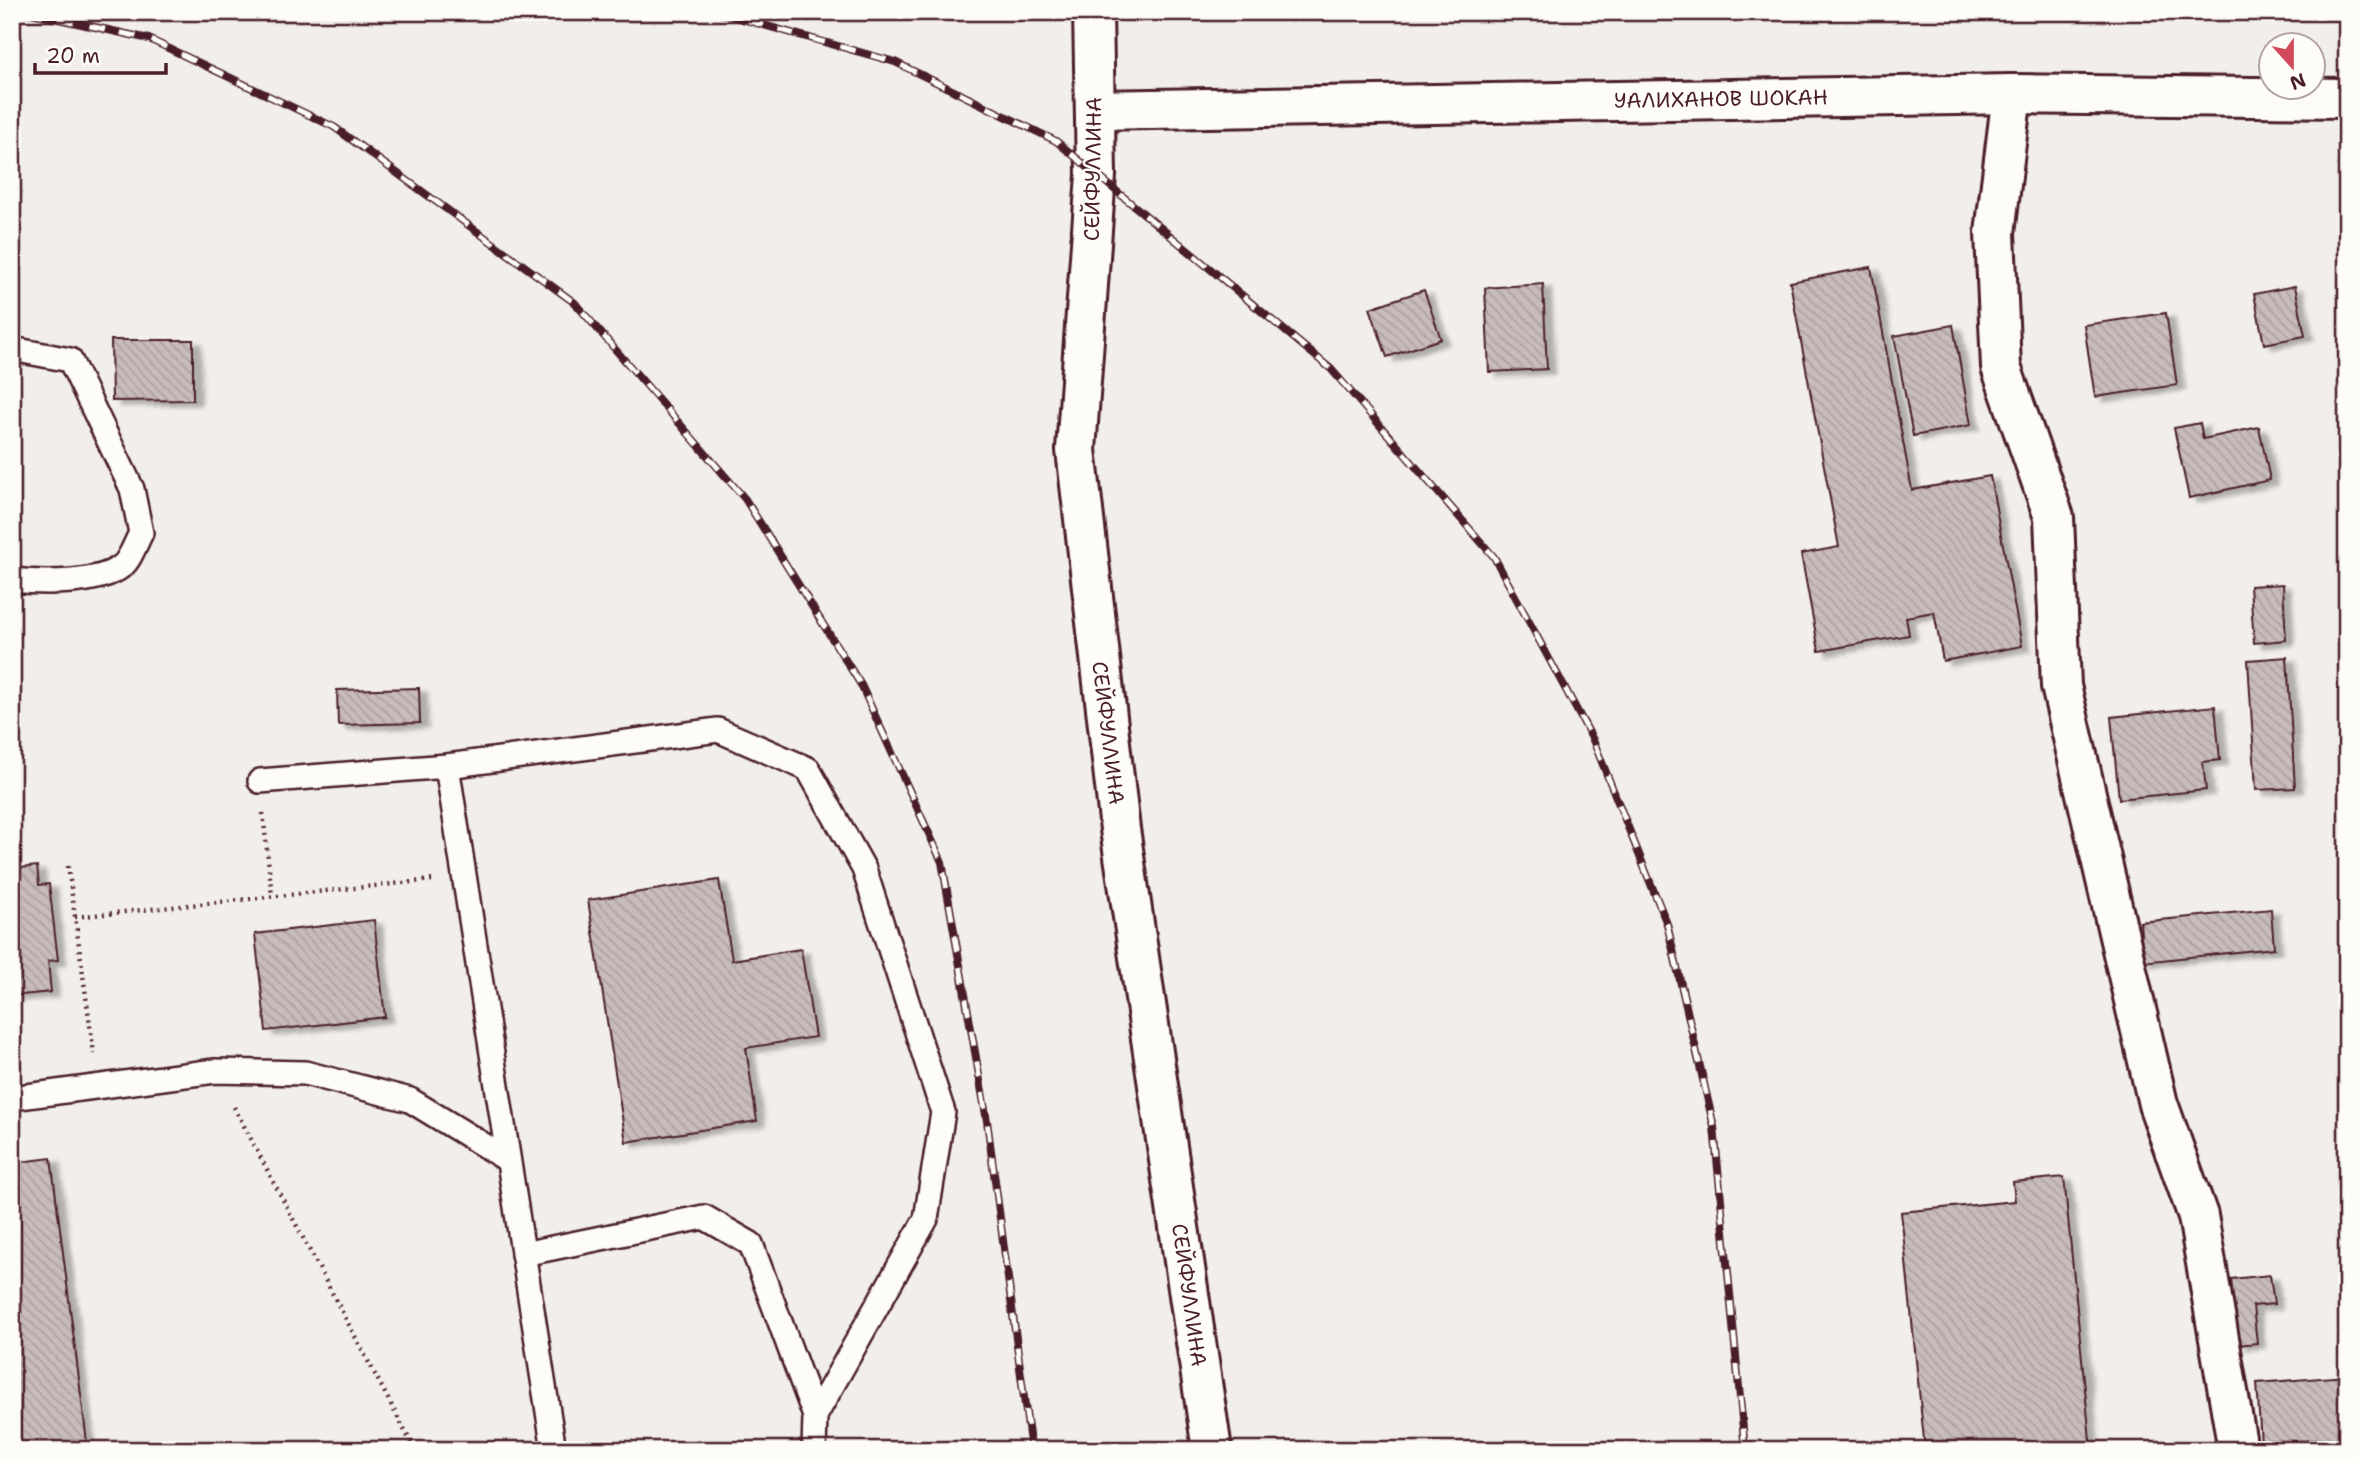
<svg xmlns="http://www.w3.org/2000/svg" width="2359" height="1462" font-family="'Shantell Sans',sans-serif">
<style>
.building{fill:url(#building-back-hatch);stroke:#4a1f2b;stroke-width:2;filter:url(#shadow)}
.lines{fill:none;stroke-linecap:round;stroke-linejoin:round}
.lane-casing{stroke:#4a1f2b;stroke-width:28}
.street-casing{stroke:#4a1f2b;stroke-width:44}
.secondary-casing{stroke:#4a1f2b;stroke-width:44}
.path{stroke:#4a1f2b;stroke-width:4.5;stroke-dasharray:2 5;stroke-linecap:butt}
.lane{stroke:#fdfcf7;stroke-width:23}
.street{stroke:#fdfcf7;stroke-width:38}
.secondary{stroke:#fdfcf7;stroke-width:38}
.rail-casing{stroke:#4a1f2b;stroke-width:8}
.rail{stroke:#fdfcf7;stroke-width:5;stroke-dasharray:16;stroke-linecap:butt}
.labels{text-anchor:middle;stroke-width:5;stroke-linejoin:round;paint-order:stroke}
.street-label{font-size:21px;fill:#4a1f2b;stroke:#fdfcf7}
</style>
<defs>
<pattern id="building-back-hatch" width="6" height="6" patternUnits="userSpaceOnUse" patternTransform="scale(1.75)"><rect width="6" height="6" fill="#c8bbbb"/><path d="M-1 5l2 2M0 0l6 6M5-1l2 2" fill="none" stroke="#ada0a1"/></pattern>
<filter id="shadow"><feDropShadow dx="8" dy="4.5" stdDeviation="2" flood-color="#0004"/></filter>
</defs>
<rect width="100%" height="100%" fill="#f2efeb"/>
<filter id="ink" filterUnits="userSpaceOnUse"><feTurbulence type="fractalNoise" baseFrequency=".0143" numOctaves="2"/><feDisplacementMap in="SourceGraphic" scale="14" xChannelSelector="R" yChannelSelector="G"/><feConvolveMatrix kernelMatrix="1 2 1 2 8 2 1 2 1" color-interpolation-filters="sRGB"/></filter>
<g filter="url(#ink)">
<g class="building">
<polygon points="1871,267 1912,490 1990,476 2022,646 1943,661 1934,612 1906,617 1909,635 1819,651 1801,554 1839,547 1790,282"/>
<polygon points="1543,284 1547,369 1489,372 1485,288"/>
<polygon points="2295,286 2305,336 2264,344 2254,294"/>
<polygon points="1424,290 1441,339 1387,357 1370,308"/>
<polygon points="2166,313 2177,385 2095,397 2084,325"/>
<polygon points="1953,325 1971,425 1913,436 1894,336"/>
<polygon points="111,340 193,340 193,400 112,401"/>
<polygon points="2200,423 2203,439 2259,427 2270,480 2189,498 2174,428"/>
<polygon points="2283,584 2286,640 2254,643 2250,586"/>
<polygon points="2287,657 2295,788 2256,790 2248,660"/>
<polygon points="419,688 420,723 338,725 337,690"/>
<polygon points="2215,706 2220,760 2203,762 2206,790 2119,799 2111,717"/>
<polygon points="37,866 39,885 49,884 58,960 48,961 51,992 12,996 12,869"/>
<polygon points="719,880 732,960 801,949 815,1037 746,1048 757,1121 626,1142 588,900"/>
<polygon points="2271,909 2274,948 2143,962 2140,922"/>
<polygon points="374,920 385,1017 266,1031 255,934"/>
<polygon points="51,1158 88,1450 14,1450 12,1163"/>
<polygon points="2064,1177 2091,1450 1925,1450 1901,1212 2015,1201 2013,1182"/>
<polygon points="2270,1275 2274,1304 2253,1306 2257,1343 2238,1345 2231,1279"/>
<polygon points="2346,1376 2347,1438 2261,1444 2257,1383"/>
</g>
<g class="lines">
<g class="lane-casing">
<g id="lane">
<path d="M12,349L70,360L132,489L141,533C136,542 130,560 122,566C98,585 40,583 12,580"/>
<polyline points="447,766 554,1450"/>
<polyline points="260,781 447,766 718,730 808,769 864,869 943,1112 926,1219 815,1416"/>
<polyline points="12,1098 215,1071 305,1073 410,1100 508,1160"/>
<polyline points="523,1254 704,1217 751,1244 815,1416 814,1450"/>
</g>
</g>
<g class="street-casing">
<polyline id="street" points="2012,94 1995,233 2001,367 2054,517 2061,686 2158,1104 2198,1216 2238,1450"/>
</g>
<g class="secondary-casing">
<g id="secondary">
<polyline points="1093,12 1096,175 1076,450 1120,829 1212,1450"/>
<polyline points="1095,110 2012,94 2347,98"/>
</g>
</g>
<g class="path">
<polyline points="263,813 272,896"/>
<polyline points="68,866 94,1054"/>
<polyline points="75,917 432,880"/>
<polyline points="234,1107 415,1450"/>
</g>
<use href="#lane" class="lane"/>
<use href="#street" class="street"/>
<use href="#secondary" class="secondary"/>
<g class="rail-casing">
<g id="rail">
<polyline points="27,12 149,39 334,127 575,303 745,499 861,685 942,862 987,1121 1031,1450"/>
<polyline points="717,12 895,62 1056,141 1331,369 1494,557 1593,740 1667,924 1714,1127 1745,1450"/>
</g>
</g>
<use href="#rail" class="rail"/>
</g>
</g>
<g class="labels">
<g class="street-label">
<text transform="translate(1721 99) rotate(-1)" y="7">УАЛИХАНОВ ШОКАН</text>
<text transform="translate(1093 169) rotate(-89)" y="7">СЕЙФУЛЛИНА</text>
<text transform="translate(1108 733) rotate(83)" y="7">СЕЙФУЛЛИНА</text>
<text transform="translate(1189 1295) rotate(82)" y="7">СЕЙФУЛЛИНА</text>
</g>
</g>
<rect width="2359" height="1462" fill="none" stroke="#fdfcf7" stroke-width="42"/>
<rect x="21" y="21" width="2317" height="1420" fill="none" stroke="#4a1f2b" stroke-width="2.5" filter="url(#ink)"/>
<g transform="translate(2292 66) rotate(159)"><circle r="33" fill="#fdfcf7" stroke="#b5a4a5" stroke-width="2"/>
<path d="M0-5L12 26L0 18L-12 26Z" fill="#d1495b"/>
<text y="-10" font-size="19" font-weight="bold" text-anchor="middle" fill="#4a1f2b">N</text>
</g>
<path d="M35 63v10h131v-10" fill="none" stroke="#4a1f2b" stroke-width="3.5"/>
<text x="46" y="63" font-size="21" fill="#4a1f2b" stroke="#fdfcf7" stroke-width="5" paint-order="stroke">20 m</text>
</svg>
